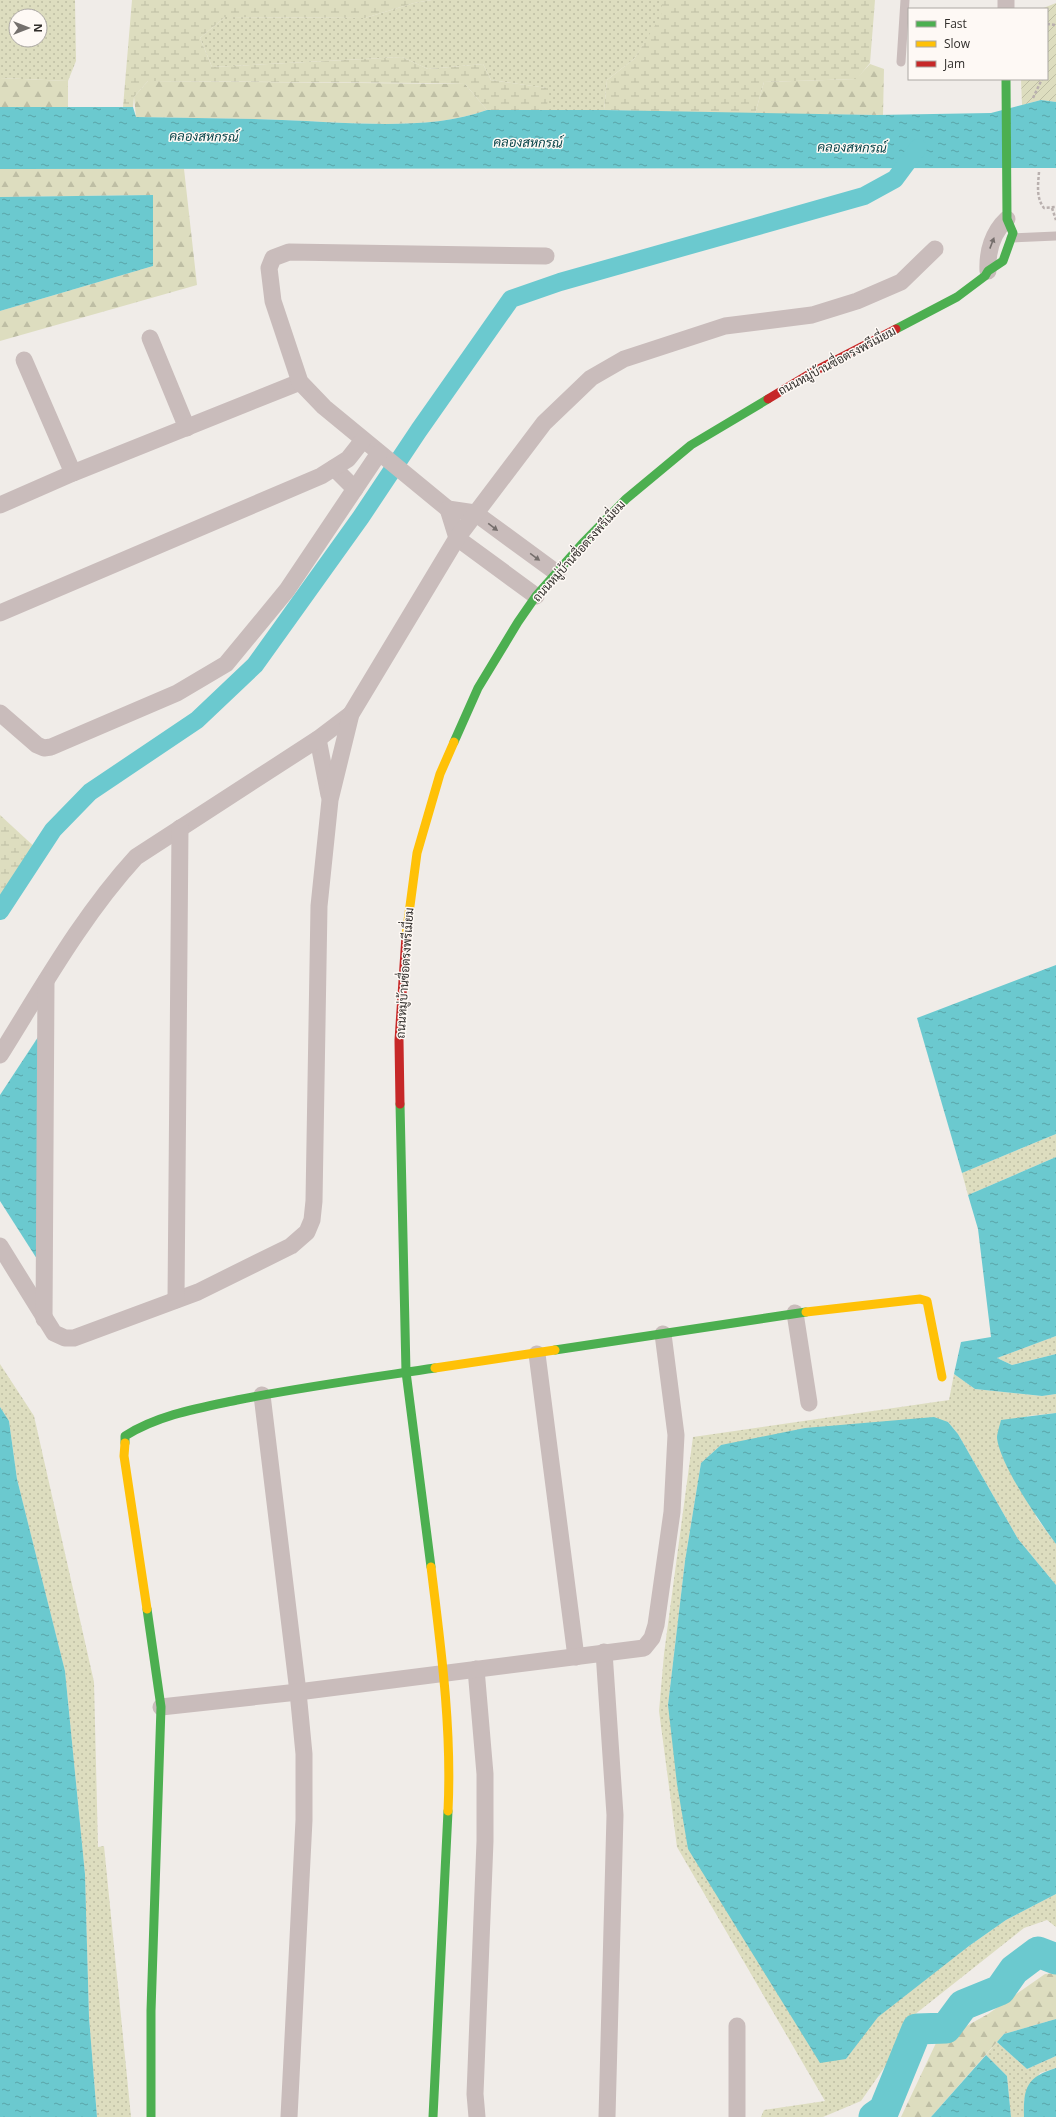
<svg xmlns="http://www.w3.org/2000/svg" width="1056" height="2117" font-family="'Open Sans',Sarabun,sans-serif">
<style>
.grass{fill:url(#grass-dots);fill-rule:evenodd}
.forest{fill:url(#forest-firs)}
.wetland{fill:url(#wetland-marsh)}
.garden{fill:url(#garden-furrows)}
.water{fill:url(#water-ripples)}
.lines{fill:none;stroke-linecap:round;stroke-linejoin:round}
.canal{stroke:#6bc9cf;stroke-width:18}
.river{stroke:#6bc9cf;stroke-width:31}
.path{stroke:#b9b0ae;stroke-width:2.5;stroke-dasharray:3 2;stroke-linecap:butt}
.lane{stroke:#c9bcbb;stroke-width:9}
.street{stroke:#c9bcbb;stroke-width:17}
.fast{stroke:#4caf50;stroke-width:9}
.slow{stroke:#ffc107;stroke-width:9}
.jam{stroke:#c62828;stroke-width:9}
.oneway{fill:#756e6c}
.labels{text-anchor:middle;stroke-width:3;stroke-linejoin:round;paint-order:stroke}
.street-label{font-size:12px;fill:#312e2b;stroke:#fef9f5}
.water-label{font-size:13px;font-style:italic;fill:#084449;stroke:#fef9f5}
</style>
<defs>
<pattern id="grass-dots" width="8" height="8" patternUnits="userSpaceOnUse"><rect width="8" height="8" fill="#ddddbf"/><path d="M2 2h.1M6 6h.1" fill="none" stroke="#bebea4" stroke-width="1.8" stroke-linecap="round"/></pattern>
<pattern id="forest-firs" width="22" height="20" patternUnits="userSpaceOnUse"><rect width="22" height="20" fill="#ddddbf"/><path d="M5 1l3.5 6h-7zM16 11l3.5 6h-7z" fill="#bebea4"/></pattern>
<pattern id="wetland-marsh" width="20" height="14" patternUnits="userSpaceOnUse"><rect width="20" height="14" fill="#ddddbf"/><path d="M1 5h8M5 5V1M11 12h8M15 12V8" fill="none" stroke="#bebea4"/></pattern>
<pattern id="garden-furrows" width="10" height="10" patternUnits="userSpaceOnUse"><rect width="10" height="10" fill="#ddddbf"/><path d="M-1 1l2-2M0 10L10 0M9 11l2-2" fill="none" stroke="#bebea4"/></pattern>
<pattern id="water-ripples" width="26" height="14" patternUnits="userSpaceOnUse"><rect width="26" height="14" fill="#6bc9cf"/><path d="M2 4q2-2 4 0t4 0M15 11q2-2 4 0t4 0" fill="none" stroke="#59a4a8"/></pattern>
</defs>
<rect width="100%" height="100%" fill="#f0ece8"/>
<g class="grass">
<path d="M0,0H75L76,61L68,81L0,78ZM16,16H40V40H16Z"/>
<polygon points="432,0 662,0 662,16 634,59 607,80 604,110 547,111 547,88 491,80 483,64 428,69 402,57 212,67 200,38 225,17 365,18 414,3"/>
<polygon points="1056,1134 1056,1157 968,1195 962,1173"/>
<polygon points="1056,1336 1056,1354 1012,1365 997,1358"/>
<polygon points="0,1364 34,1416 94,1682 98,1847 104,1846 131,2117 97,2117 89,2017 85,1874 65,1671 17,1479 9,1421 0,1407"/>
<polygon points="954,1374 975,1389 1041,1396 1056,1394 1056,1413 1027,1416 1036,1517 1056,1544 1056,1585 1018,1539 958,1434 948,1422 721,1445 701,1463 685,1561 668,1705 846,2059 877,2017 969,1946 1006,1920 1056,1894 1056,1927 1047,1920 1024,1928 909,2019 886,2065 861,2101 823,2117 761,2117 764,2110 825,2101 677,1847 659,1711 664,1654 693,1437 949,1400"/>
<polygon points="997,2042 1027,2069 1056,2056 1056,2068 1040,2073 1024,2100 1024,2117 1011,2117 1007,2076 986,2055"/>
</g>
<g class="forest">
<polygon points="870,64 884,69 883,115 755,114 764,82 856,79"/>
<polygon points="0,78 68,81 68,108 0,107"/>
<path d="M148,81L465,84L487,110C427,132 345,122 282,120C233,118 184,118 136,117L134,97Z"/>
<polygon points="0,169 184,169 197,285 0,341 0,311 153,266 153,195 0,197"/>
<polygon points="1056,1973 1056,2019 1004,2034 931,2117 901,2117 936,2043 988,2014 1045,1974"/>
</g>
<g class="wetland">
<polygon points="132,0 432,0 414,3 365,18 225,17 200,38 212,67 402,57 428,69 483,64 491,80 548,88 547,111 487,110 465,84 426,83 148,81 134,97 133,107 123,107"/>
<polygon points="662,0 875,0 870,63 857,79 764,82 755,114 604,110 607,80 634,59 661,16"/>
<polygon points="0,815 39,851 0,906"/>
</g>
<polygon class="garden" points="1056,3 1056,102 1041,100 1022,105 1021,79 1047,79 1047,9 1041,9"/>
<g class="water">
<path d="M1041,100L1056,102V168L0,169V107H133L136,117C185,118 233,118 282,120C345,122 427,132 487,110H604L876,115L991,113Z"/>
<polygon points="153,195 153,266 0,311 0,197"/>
<polygon points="1056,965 1056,1134 962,1173 917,1018"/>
<polygon points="44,1028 37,1259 0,1201 0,1095"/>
<polygon points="1056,1157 1056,1336 997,1358 1012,1365 1056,1354 1056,1394 1042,1396 975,1389 954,1374 961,1342 991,1337 978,1229 968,1195"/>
<polygon points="0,1407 9,1421 17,1479 65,1671 85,1874 89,2017 97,2117 0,2117"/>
<path d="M1056,1413V1544C1039,1521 1000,1465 997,1438C997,1433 1000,1425 1001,1420Z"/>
<polygon points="934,1417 948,1422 958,1434 1018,1539 1056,1585 1056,1894 1006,1920 969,1946 878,2017 846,2059 820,2063 688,1849 677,1784 668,1705 685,1561 701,1463 721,1445 805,1428"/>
<polygon points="1056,2019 1056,2056 1027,2069 997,2042 1004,2034"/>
<polygon points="986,2055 1007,2076 1011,2117 931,2117"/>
<path d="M1056,2068V2117H1024C1023,2087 1027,2077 1056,2068Z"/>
</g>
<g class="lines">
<polyline class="canal" points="0,911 53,830 90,792 197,720 255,665 361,517 419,430 511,299 560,282 864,196 895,179 918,148"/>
<polyline class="river" points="874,2117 884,2110 917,2029 946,2028 963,2005 1000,1990 1014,1970 1038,1952 1056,1959"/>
<g class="path">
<polyline points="1047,24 1056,25"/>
<polyline points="1033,98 1042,79"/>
<path d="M1039,172C1038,185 1036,198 1044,208L1056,207"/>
<polyline points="1052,208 1056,220"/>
</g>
<g class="lane">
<polyline points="901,62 905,0"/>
<polyline points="1011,238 1056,236"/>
</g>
<g class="street">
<polyline points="1006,0 1006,9"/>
<path d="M988,271C987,251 993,232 1007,219"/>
<polyline points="150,338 187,428"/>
<polyline points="24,360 73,473"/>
<polyline points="334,468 355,489"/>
<polyline points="0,505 73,473 300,382"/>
<polyline points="448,509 324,407 300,382 273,301 269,268 273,258 289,252 546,256"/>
<polyline points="536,596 457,538 448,509 475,513 557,573"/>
<polyline points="0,613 321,476 348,459 363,440"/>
<polyline points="0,713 37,745 44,748 51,747 177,693 226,664 287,590 379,453"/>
<polyline points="318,739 329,795"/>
<path d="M0,1055C42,988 82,916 136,857L318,739L351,714"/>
<polyline points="0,1246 54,1333 65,1338 74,1338 198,1292 291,1246 307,1232 312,1220 314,1201 319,906 330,800 351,714 457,538 544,423 591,378 624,359 725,326 812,315 857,301 901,282 935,249"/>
<polyline points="176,1300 180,828"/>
<polyline points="795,1313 809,1403"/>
<polyline points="44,1319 46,981"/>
<polyline points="537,1354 576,1657"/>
<polyline points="262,1395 298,1692 304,1754 304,1820 289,2117"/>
<polyline points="604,1652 615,1815 607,2117"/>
<polyline points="476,1669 485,1774 485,1841 475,2094 477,2117"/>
<polyline points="161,1707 298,1692 644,1648 652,1638 656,1625 672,1512 676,1435 663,1334"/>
<polyline points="737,2117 737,2026"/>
</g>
<g class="fast">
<polyline points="896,329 957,297 985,276 988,271 1003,261 1013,233 1007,219 1006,79"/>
<polyline points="454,742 478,688 518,622 536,596 582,544 626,499 691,445 768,399"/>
<polyline points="400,1104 406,1372 431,1567"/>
<polyline points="555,1350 806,1312"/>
<path d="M125,1443V1436C158,1415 199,1408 237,1400C303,1387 369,1378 435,1368"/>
<polyline points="147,1609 161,1707 151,2011 151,2117"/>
<polyline points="433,2117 448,1811"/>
</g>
<g class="slow">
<polyline points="406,936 417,853 440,774 454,742"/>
<polyline points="806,1312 920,1299 927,1301 942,1377"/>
<polyline points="435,1368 555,1350"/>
<polyline points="125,1443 124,1456 147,1609"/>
<path d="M431,1567C441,1648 452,1729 448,1811"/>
</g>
<g class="jam">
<polyline points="768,399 811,373 896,329"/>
<polyline points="400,1104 399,1040 406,936"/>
</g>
</g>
<defs><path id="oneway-solid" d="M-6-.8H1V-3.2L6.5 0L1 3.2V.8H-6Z"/></defs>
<g class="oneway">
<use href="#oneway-solid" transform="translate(992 243) rotate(-69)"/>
<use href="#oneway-solid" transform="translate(493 527) rotate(37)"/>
<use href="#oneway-solid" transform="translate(535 557) rotate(36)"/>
</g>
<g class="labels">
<g class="street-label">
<text transform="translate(837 361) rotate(-28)" y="4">ถนนหมู่บ้านซื่อตรงพรีเมี่ยม</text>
<text transform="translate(579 551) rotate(-48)" y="4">ถนนหมู่บ้านซื่อตรงพรีเมี่ยม</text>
<text transform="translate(405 973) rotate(-86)" y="4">ถนนหมู่บ้านซื่อตรงพรีเมี่ยม</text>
</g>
<g class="water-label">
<text transform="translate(204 136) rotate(1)" y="5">คลองสหกรณ์</text>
<text transform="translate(528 142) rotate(1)" y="5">คลองสหกรณ์</text>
<text transform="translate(852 147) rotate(1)" y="5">คลองสหกรณ์</text>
</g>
</g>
<rect x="908" y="8" width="140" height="72" fill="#fef9f5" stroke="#aca8a4"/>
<rect x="916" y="21" width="20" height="6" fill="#4caf50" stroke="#aca8a4"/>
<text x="944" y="28" font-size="12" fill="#312e2b">Fast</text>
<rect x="916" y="41" width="20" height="6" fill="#ffc107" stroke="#aca8a4"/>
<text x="944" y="48" font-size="12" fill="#312e2b">Slow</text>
<rect x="916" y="61" width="20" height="6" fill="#c62828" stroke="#aca8a4"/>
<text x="944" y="68" font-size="12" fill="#312e2b">Jam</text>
<g transform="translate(28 28) rotate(90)"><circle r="19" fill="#fef9f5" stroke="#aca8a4"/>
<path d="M0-3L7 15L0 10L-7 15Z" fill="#74706d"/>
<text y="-6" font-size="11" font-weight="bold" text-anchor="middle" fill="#312e2b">N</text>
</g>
</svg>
